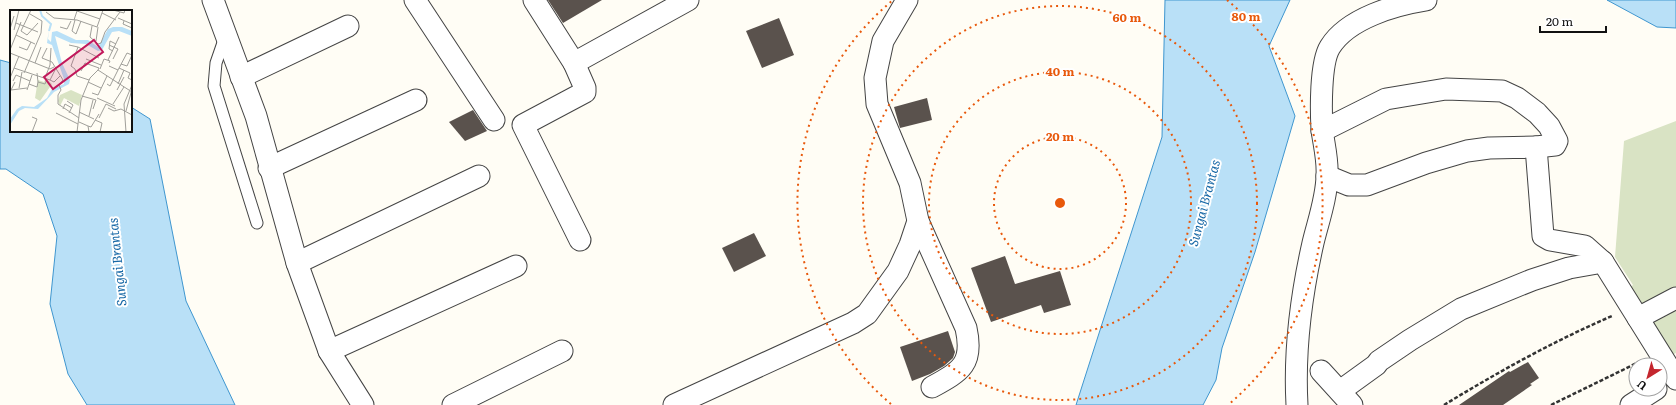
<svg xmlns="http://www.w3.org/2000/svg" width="1676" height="405" font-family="Literata,serif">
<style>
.cemetery{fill:#d9e3c4}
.water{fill:#b9e0f7;stroke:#3f96cf}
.building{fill:#5a524d}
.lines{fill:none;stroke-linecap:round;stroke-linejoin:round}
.lane-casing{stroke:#444;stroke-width:13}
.street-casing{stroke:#444;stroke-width:23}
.path{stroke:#333;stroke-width:2.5;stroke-dasharray:4 2;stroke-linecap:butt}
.lane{stroke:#fff;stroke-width:11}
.street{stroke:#fff;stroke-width:21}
.ring{fill:none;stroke:#e8590c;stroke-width:2;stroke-dasharray:2 4}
.labels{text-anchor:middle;stroke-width:4;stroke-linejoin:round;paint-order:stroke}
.water-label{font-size:13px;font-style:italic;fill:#1768a6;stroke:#fff}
.inset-river{fill:none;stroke:#b9e0f7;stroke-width:2}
.inset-road{fill:none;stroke:#a09f9a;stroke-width:1}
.view{fill:#c2185b;fill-opacity:0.15;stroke:#c2185b;stroke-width:2}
.inset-edge{fill:none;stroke:#111;stroke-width:2}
.centre{fill:#e8590c;stroke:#fff;stroke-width:2}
.ring-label{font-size:12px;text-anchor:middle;font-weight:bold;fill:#e8590c;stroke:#fff;stroke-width:4;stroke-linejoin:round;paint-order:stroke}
</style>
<rect width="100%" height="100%" fill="#fffdf5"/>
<polygon class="cemetery" points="1676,121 1676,353 1672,355 1625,291 1633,285 1615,257 1624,141"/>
<g class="water">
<polygon points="1165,0 1290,0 1269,46 1295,116 1255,252 1222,348 1216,380 1203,405 1076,405 1162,137"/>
<polygon points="1607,0 1676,0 1676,28 1657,27"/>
<polygon points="0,60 11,63 11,131 131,131 131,107 150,119 186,301 235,405 87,405 68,374 50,304 57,236 43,194 6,169 0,169"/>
</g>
<g class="building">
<polygon points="548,0 602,0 563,23"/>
<polygon points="779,18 794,55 762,68 746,31"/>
<polygon points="927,98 932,120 900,128 894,107"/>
<polygon points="473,110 487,131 465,141 449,122"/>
<polygon points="754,233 766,256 734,272 722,248"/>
<polygon points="1005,256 1015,284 1060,271 1071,305 1044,313 1041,305 991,322 971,268"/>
<polygon points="948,331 955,352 953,358 944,366 930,374 912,381 900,347"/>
<polygon points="1528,362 1539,378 1530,384 1532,385 1503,405 1459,405 1509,371 1510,372"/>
</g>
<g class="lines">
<g class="lane-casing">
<polyline id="lane" points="225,37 216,63 214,86 257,223"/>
</g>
<g class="street-casing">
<g id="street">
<polyline points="213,0 256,116 297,263 329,351 363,405"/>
<polyline points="415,0 494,120"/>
<polyline points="534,0 574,63 688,0"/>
<polyline points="574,63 585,88 585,92 523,125 580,240"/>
<polyline points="241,77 348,26"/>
<polyline points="1322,131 1386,99 1446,89 1502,91 1517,98 1537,113 1549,126 1557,141 1555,145 1536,147"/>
<polyline points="269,168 416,100"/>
<polyline points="1327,176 1349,185 1367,185 1426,163 1467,151 1489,148 1536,147 1543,236 1550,240 1585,246 1603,262"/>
<path d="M918,221L966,328C974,364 961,371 932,387"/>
<polyline points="297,263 479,176"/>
<polyline points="1638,318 1676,298"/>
<polyline points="329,351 516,266"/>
<polyline points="1321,371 1352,405"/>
<polyline points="1340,391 1376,365 1379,361 1410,340 1461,309 1532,280 1569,268 1603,262 1676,379"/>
<polyline points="453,405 562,351"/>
<polyline points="674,405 853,323 867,314 898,271 910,245 918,221 910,183 877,104 875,78 883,41 907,0"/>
<path d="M1297,405C1294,351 1301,296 1313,243C1318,222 1327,197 1327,175C1328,160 1324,145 1322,130C1321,111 1320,63 1330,47C1348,18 1395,5 1426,0"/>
<polyline points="1631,405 1656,389"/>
</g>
</g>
<g class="path">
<path d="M1444,405C1498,372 1554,341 1612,316"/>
<polyline points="1551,405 1639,362"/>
</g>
<use href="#lane" class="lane"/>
<use href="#street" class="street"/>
</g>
<g class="ring">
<circle cx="1060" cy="203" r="66"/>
<circle cx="1060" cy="203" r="131"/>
<circle cx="1060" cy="203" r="197"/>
<path d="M891 404A263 263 0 0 1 893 0M1227 0A263 263 0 0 1 1229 404"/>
</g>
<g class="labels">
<g class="water-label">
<text transform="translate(1204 203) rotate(-75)" y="5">Sungai Brantas</text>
<text transform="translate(117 262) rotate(-96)" y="5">Sungai Brantas</text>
</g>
</g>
<g transform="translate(10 10)">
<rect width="122" height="122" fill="#fffdf5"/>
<path d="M36,68L42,74L30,91L25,88L28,70L34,72ZM61,80L72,85L69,96L54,88L50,96L48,91L50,85Z" fill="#d9e3c4"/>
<path d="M103,17H112L122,21V26L109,21L102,22L92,40L88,41L76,34L61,33L45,26L52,53L60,70L59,74L44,82L28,99L15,98L9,101L0,115V109L7,99L12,96L24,97L37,88L42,79L54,74V69L42,35L37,33L39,19L38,29L41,32L42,22L47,21L66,30H78L88,37L98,19Z" fill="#b9e0f7"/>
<path class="inset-river" d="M30,0L32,6L41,14L39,21"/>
<path class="inset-road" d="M21,0L11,21L17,25L28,13M103,0L114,3L115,0M36,2L44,8L67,10L87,17L93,0M92,3L106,10M108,8L122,14M64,10L67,1L90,9M65,10L62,21L66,24L71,11M114,11L113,14L122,18M11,12L6,25L25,34M6,13L28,22M82,16L80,27L88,34L91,33L95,22L110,2M50,17L57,19L61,11M0,19L4,6M4,20L9,0M86,31L88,17M59,35L68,37L61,56L65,59L67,66L79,70M99,35L108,39L103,49M9,37L17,40L21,32M68,37L89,48M37,38L32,48L42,52L53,70L49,75L51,80L48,85V94L69,108M0,40L6,25M103,41L99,39L100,31L106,34M0,43L40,59L44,57M76,49L91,55M98,50L109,27M25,53L31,37M111,54L117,56L122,45M4,58L40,70L45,60M109,58L120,63L118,68L122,70M90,59L94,49L100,51L99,53M88,60L122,82M108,60L117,43L122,45M71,61L75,53L89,58L88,60M14,63L31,23L32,11L20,4M27,63L28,72L35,74L37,69M0,68L9,46M35,68L40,55L41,38M40,70L44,72L50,66M3,71L6,65L20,71M5,72L1,80L17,78M78,72L91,78M19,74L27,77L28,72M97,74L100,76L108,60L99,56M108,74L114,60M9,78L12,62M17,80L22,65M107,80L114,67M82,83L88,85L97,66M72,86L86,90L83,99M87,88L105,96M57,91L63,95L59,103M103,94L114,77M98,98L104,101L111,99L122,105M53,99L55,94L62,98M116,101L122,79M69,102L84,109M46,103L68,114M79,106L83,90M89,108L96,94L106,99M85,110L92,113L90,122M69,112L78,116L79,122M78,116L81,117L89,104M22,122L27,109L22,107M67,122L71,90L80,68L88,60M116,122L114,94L122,75"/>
<path class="view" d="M84,30L93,42L43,79L34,67Z"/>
<rect width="122" height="122" class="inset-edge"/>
</g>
<circle cx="1060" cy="203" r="6" class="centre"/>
<g class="ring-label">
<text x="1246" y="21">80 m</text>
<text x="1127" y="22">60 m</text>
<text x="1060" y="76">40 m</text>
<text x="1060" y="141">20 m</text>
</g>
<g transform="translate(1648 377) rotate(217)"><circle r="19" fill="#ffffff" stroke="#a0a0a0"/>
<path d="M0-3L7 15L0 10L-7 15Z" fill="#c4262e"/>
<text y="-6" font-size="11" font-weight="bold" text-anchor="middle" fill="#111111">U</text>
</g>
<path d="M1540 26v6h66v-6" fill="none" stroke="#111111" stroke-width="2"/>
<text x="1546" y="26" font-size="12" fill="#111111" stroke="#ffffff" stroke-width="3" paint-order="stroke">20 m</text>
</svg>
